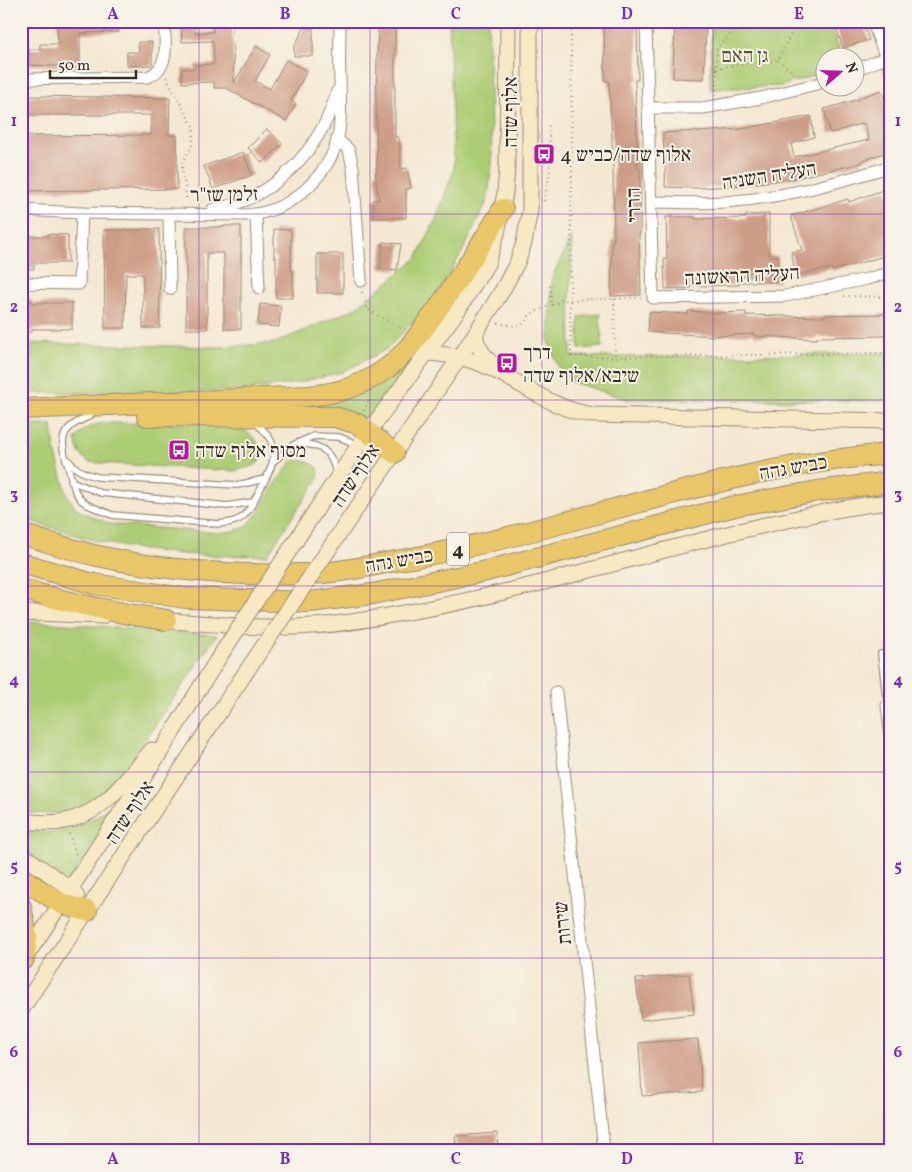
<svg xmlns="http://www.w3.org/2000/svg" width="912" height="1172" font-family="Vollkorn,'Frank Ruhl Libre',serif">
<style>
.industrial{fill:#d2bec4}
.green{fill:#adcd75;stroke:#747c4a}
.building{fill:#ce9d87}
.lines{fill:none;stroke-linecap:round;stroke-linejoin:round}
.lane-casing{stroke:#988978;stroke-width:8}
.street-casing{stroke:#988978;stroke-width:13}
.secondary-casing{stroke:#988978;stroke-width:17}
.highway-casing{stroke:#988978;stroke-width:22}
.path{stroke:#988978;stroke-width:2;stroke-dasharray:1 4;stroke-linecap:butt}
.lane{stroke:#fff;stroke-width:5.5}
.street{stroke:#fff;stroke-width:11}
.secondary{stroke:#f6e9c3;stroke-width:15}
.highway{stroke:#e9c769;stroke-width:20}
.secondary-bridge-casing{stroke:#988978;stroke-width:17;stroke-linecap:butt}
.secondary-bridge{stroke:#f6e9c3;stroke-width:15}
.grid{fill:none;stroke:#7b2cbf;stroke-width:1;stroke-opacity:0.55}
.labels{text-anchor:middle;stroke-width:4;stroke-linejoin:round;paint-order:stroke}
.shield{fill:#f7f3e8;stroke:#73665b;stroke-width:1}
.shield-label{font-size:19px;font-weight:bold;fill:#3b2a1e}
.park-label{font-size:20px;fill:#585334;stroke:#f7f3e8}
.street-label{font-size:20px;fill:#3b2a1e;stroke:#f7f3e8}
.poi-label{font-size:20px;fill:#3b2a1e;stroke:#f7f3e8;text-anchor:start}
.neatline{fill:none;stroke:#7b2cbf;stroke-width:2}
.grid-label{font-size:16px;text-anchor:middle;font-weight:bold;fill:#7b2cbf}
</style>
<rect width="100%" height="100%" fill="#f7f3e8"/>
<filter id="ink" filterUnits="userSpaceOnUse"><feTurbulence type="fractalNoise" baseFrequency=".02" numOctaves="2"/><feDisplacementMap in="SourceGraphic" scale="10" xChannelSelector="R" yChannelSelector="G"/><feConvolveMatrix kernelMatrix="1 2 1 2 8 2 1 2 1" color-interpolation-filters="sRGB"/></filter>
<filter id="wash" filterUnits="userSpaceOnUse"><feTurbulence type="fractalNoise" baseFrequency=".0096" numOctaves="4" result="noise"/><feDisplacementMap in="SourceGraphic" scale="20" xChannelSelector="R" yChannelSelector="G"/><feGaussianBlur stdDeviation="1.12" result="paint"/><feColorMatrix in="noise" values="0 0 0 0 0 0 0 0 0 0 0 0 0 0 0 0 0 1.4 0 .05"/><feComposite in="paint" operator="in"/></filter>
<g filter="url(#wash)">
<rect width="100%" height="100%" fill="#f4e8d2"/>
<polygon class="industrial" points="881,511 891,511 891,588"/>
<g class="green">
<polygon points="449,21 488,21 492,165 487,201 465,247 434,300 387,349 342,372 297,383 239,391 21,393 21,343 221,347 275,343 356,308 417,258 435,221 454,170"/>
<polygon points="712,21 830,21 842,57 824,58 824,72 782,86 710,89"/>
<polygon points="572,235 570,299 571,356 615,357 891,353 891,401 626,399 569,381 558,367 549,343 552,278"/>
<polygon points="600,314 602,347 579,349 579,317"/>
<polygon points="400,362 406,371 369,423 304,411 303,401"/>
<path d="M102,423L228,424L241,427L255,439L260,447L261,454L259,462L255,465L235,471L100,463L89,462L83,457L79,452L75,440C81,430 90,426 102,423Z"/>
<path d="M21,425H52L55,451L67,495L74,506L84,513L110,524L219,533L234,531L246,527L258,513L268,495L292,461C303,460 310,461 319,469L318,479L267,555C219,557 169,555 121,546C87,540 54,528 21,518Z"/>
<path d="M38,622L217,635C197,663 178,692 159,720C123,773 96,826 21,811V623Z"/>
<path d="M110,806L115,809L68,882L21,849V829C53,839 86,827 110,806Z"/>
</g>
<g id="blocks">
<g class="building">
<polygon points="57,21 119,21 119,32 80,33 80,67 28,65 30,49 40,49 40,44 58,44"/>
<polygon points="604,21 637,21 638,80 635,80 638,169 640,169 640,234 639,234 641,295 611,296 612,240 614,240 613,162 609,81 605,81"/>
<polygon points="675,21 706,21 704,79 673,78"/>
<polygon points="834,21 862,21 869,40 843,48"/>
<polygon points="232,23 234,83 256,46 270,55 255,81 270,89 286,60 307,71 291,101 296,104 286,121 226,88 214,88 214,82 182,83 182,69 195,69 195,65 214,64 213,41 182,42 181,24 195,24 195,33 213,32 213,24"/>
<polygon points="378,26 395,26 395,137 399,137 401,169 407,168 411,188 406,189 406,218 373,218 373,200 379,200 375,173 377,172 376,99"/>
<polygon points="304,28 313,28 313,56 294,56 294,47"/>
<polygon points="138,42 152,42 152,65 127,66 127,52 139,52"/>
<polygon points="881,90 891,116 891,151 861,161 862,163 795,178 734,186 697,188 665,187 666,156 664,156 663,133 697,131 697,132 741,129 811,116 814,137 791,144 794,157 869,140 864,123 830,133 824,109 860,99 859,98"/>
<polygon points="28,96 170,98 169,135 177,135 177,189 21,191 21,136 151,135 151,115 21,115 21,97"/>
<polygon points="267,129 282,144 263,163 248,148"/>
<polygon points="243,152 252,175 213,189 204,166"/>
<polygon points="886,189 891,204 891,254 832,271 832,268 796,275 791,252 802,250 791,216 848,199 849,202"/>
<polygon points="769,214 769,256 778,256 779,282 739,282 739,285 691,286 691,288 665,289 664,259 667,259 666,217 695,217 695,219 746,218 746,215"/>
<polygon points="224,226 241,226 241,329 224,329 224,253 207,253 207,329 186,329 186,227 224,227"/>
<polygon points="142,229 159,229 160,328 143,328 143,274 126,274 125,328 105,328 104,230 142,230"/>
<polygon points="274,229 291,230 291,271 293,271 293,298 276,298 276,257 274,257"/>
<polygon points="48,234 68,235 68,263 34,263 34,269 21,269 21,236 48,236"/>
<polygon points="383,242 401,244 397,270 380,268"/>
<rect x="317" y="254" width="26" height="39"/>
<polygon points="21,300 32,300 32,303 72,303 72,329 32,329 32,332 21,332"/>
<polygon points="260,304 281,306 279,327 258,325"/>
<polygon points="688,311 716,313 746,312 746,315 824,317 824,315 885,314 885,336 817,337 817,339 754,336 754,334 714,336 648,332 649,312 688,314"/>
<polygon points="689,974 694,1014 641,1020 636,979"/>
<polygon points="698,1039 702,1092 642,1096 639,1043"/>
<polygon points="497,1133 498,1151 457,1151 455,1136"/>
</g>
</g>
</g>
<g filter="url(#ink)">
<use href="#blocks" fill-opacity="0" stroke="#988978" stroke-width="1"/>
<g class="lines">
<g class="lane-casing">
<g id="lane">
<path d="M298,444C320,443 333,452 336,474"/>
<path d="M63,449L75,491L81,500L88,505L112,515L219,524C227,523 234,523 241,518C249,513 254,501 258,493C274,465 285,444 254,422"/>
<path d="M64,450C59,430 74,423 90,416"/>
<path d="M67,459C76,470 84,474 98,477L237,485L265,479"/>
<polyline points="274,461 293,445 314,436 339,437 359,445 380,450"/>
<polyline points="71,481 101,493 227,506 253,502"/>
<polyline points="887,705 881,654 891,654"/>
</g>
</g>
<g class="street-casing">
<g id="street">
<polyline points="646,21 653,298 785,296 867,279 891,272"/>
<polyline points="872,21 891,71"/>
<polyline points="854,70 891,56"/>
<path d="M21,79L148,77C171,67 165,42 164,21"/>
<polyline points="648,108 703,108 761,98 824,82"/>
<polyline points="337,139 349,150 353,168 361,281"/>
<path d="M651,202C676,202 701,204 725,202C782,198 837,183 891,166"/>
<path d="M213,209C273,201 322,148 337,91"/>
<path d="M21,210L82,213L245,215C269,214 289,205 307,188C344,153 341,126 340,79C339,60 340,41 340,21"/>
<polyline points="169,214 170,289"/>
<polyline points="256,214 259,288"/>
<polyline points="21,283 79,284 82,213"/>
<polyline points="556,692 604,1151"/>
<polyline points="887,705 891,739"/>
</g>
</g>
<g class="secondary-casing">
<g id="secondary">
<path d="M475,334C477,349 486,359 497,368"/>
<path d="M428,353C443,354 459,356 473,361C516,376 547,409 593,415L891,421"/>
<polyline points="316,510 359,445 458,310 487,264 497,233 505,193 507,167 508,21"/>
<polyline points="354,512 468,345 502,291 517,263 524,243 530,210 530,21"/>
<polyline points="21,614 38,613 102,616"/>
<path d="M157,620C209,623 261,630 312,626C345,624 377,618 409,612C529,591 646,552 765,525C807,516 848,506 891,502"/>
<path d="M21,820C89,834 113,795 152,750"/>
<polyline points="21,854 71,889 77,897"/>
<polyline points="25,958 161,751 216,662"/>
<polyline points="21,1010 250,666"/>
</g>
</g>
<g class="highway-casing">
<g id="highway">
<path d="M21,409L308,396C335,394 360,387 383,371C401,359 414,341 427,324C454,287 479,248 503,209"/>
<polyline points="147,416 335,417 358,424 394,453"/>
<path d="M21,534C47,542 72,550 98,556C166,571 238,576 307,574C342,573 378,564 412,558C573,529 727,465 891,454"/>
<polyline points="21,563 94,584 185,598 310,602 372,594 482,572 735,506 818,491 891,482"/>
<path d="M21,589C69,603 117,613 166,620"/>
<polyline points="21,878 62,904 87,911"/>
<polyline points="21,907 27,937 24,959"/>
</g>
</g>
<g class="path">
<polyline points="571,21 572,170 570,299 571,356 615,357 891,353"/>
<polyline points="778,60 798,76"/>
<polyline points="716,68 778,60 797,21"/>
<polyline points="166,77 194,128 192,146 183,161 182,167 187,202"/>
<polyline points="716,95 717,48 743,21"/>
<polyline points="544,201 550,172 549,123"/>
<polyline points="550,286 551,305 556,304 561,300 641,298"/>
<polyline points="362,292 368,310 404,330"/>
<polyline points="844,296 891,297"/>
<polyline points="614,299 615,357"/>
<polyline points="498,323 516,326 522,325 531,314 551,305"/>
<polyline points="364,411 370,397"/>
<polyline points="69,834 76,855"/>
</g>
<use href="#lane" class="lane"/>
<use href="#street" class="street"/>
<use href="#secondary" class="secondary"/>
<use href="#highway" class="highway"/>
<g class="secondary-bridge-casing">
<g id="secondary-bridge">
<polyline points="216,662 316,510"/>
<polyline points="250,666 354,512"/>
</g>
</g>
<use href="#secondary-bridge" class="secondary-bridge"/>
</g>
</g>
<path class="grid" d="M199,21V1151M370,21V1151M542,21V1151M713,21V1151M21,214H891M21,400H891M21,586H891M21,772H891M21,958H891"/>
<defs>
<g id="bus-square" transform="scale(1.125)"><rect x="-9" y="-9" width="18" height="18" rx="4" fill="#b5179e" stroke="#f7f3e8"/><path d="M-5-6H5V4H4V6H2V4H-2V6H-4V4H-5ZM-3.5-4V0h7V-4ZM-3.5 1.2v1.5H-2V1.2ZM2 1.2v1.5H3.5V1.2Z" fill="#fff"/></g>
</defs>
<g fill-rule="evenodd">
<use href="#bus-square" x="544" y="154"/>
<use href="#bus-square" x="507" y="363"/>
<use href="#bus-square" x="179" y="450"/>
</g>
<g class="labels">
<rect class="shield" x="447" y="532.5" width="22" height="33" rx="4"/>
<g class="shield-label">
<text x="458" y="556">4</text>
</g>
<g class="park-label">
<text x="745" y="62">גן האם</text>
</g>
<g class="street-label">
<text transform="translate(510 112) rotate(-90)" y="7">אלוף שדה</text>
<text transform="translate(769 175) rotate(-9)" y="7">העליה השניה</text>
<text transform="translate(224 194) rotate(-1)" y="7">זלמן שז"ר</text>
<text transform="translate(633 205) rotate(-92)" y="7">הררי</text>
<text transform="translate(742 275) rotate(-3)" y="7">העליה הראשונה</text>
<text transform="translate(793 467) rotate(-10)" y="7">כביש גהה</text>
<text transform="translate(355 475) rotate(-56)" y="7">אלוף שדה</text>
<text transform="translate(399 560) rotate(-10)" y="7">כביש גהה</text>
<text transform="translate(129 812) rotate(-56)" y="7">אלוף שדה</text>
<text transform="translate(562 923) rotate(-96)" y="7">שירות</text>
</g>
<g class="poi-label">
<text x="560" y="161">אלוף שדה/כביש 4</text>
<text x="523" y="359">דרך<tspan x="523" dy="23">שיבא/אלוף שדה</tspan></text>
<text x="195" y="457">מסוף אלוף שדה</text>
</g>
</g>
<rect width="912" height="1172" fill="none" stroke="#f7f3e8" stroke-width="55"/>
<g transform="translate(840 72) rotate(70)"><circle r="24" fill="#f7f3e8" stroke="#aca397"/>
<path d="M0-4L9 19L0 12L-9 19Z" fill="#b5179e"/>
<text y="-8" font-size="14" font-weight="bold" text-anchor="middle" fill="#3b2a1e">N</text>
</g>
<path d="M50 70v8h86v-8" fill="none" stroke="#3b2a1e" stroke-width="2.5"/>
<text x="58" y="70" font-size="15" fill="#3b2a1e" stroke="#f7f3e8" stroke-width="4" paint-order="stroke">50 m</text>
<rect x="28" y="28" width="856" height="1116" class="neatline"/>
<g class="grid-label">
<text x="113" y="19">A</text>
<text x="285" y="19">B</text>
<text x="456" y="19">C</text>
<text x="627" y="19">D</text>
<text x="799" y="19">E</text>
<text x="14" y="126">1</text>
<text x="898" y="126">1</text>
<text x="14" y="312">2</text>
<text x="898" y="312">2</text>
<text x="14" y="499">3</text>
<text x="898" y="499">3</text>
<text x="14" y="685">4</text>
<text x="898" y="685">4</text>
<text x="14" y="871">5</text>
<text x="898" y="871">5</text>
<text x="14" y="1057">6</text>
<text x="898" y="1057">6</text>
<text x="113" y="1164">A</text>
<text x="285" y="1164">B</text>
<text x="456" y="1164">C</text>
<text x="627" y="1164">D</text>
<text x="799" y="1164">E</text>
</g>
</svg>
